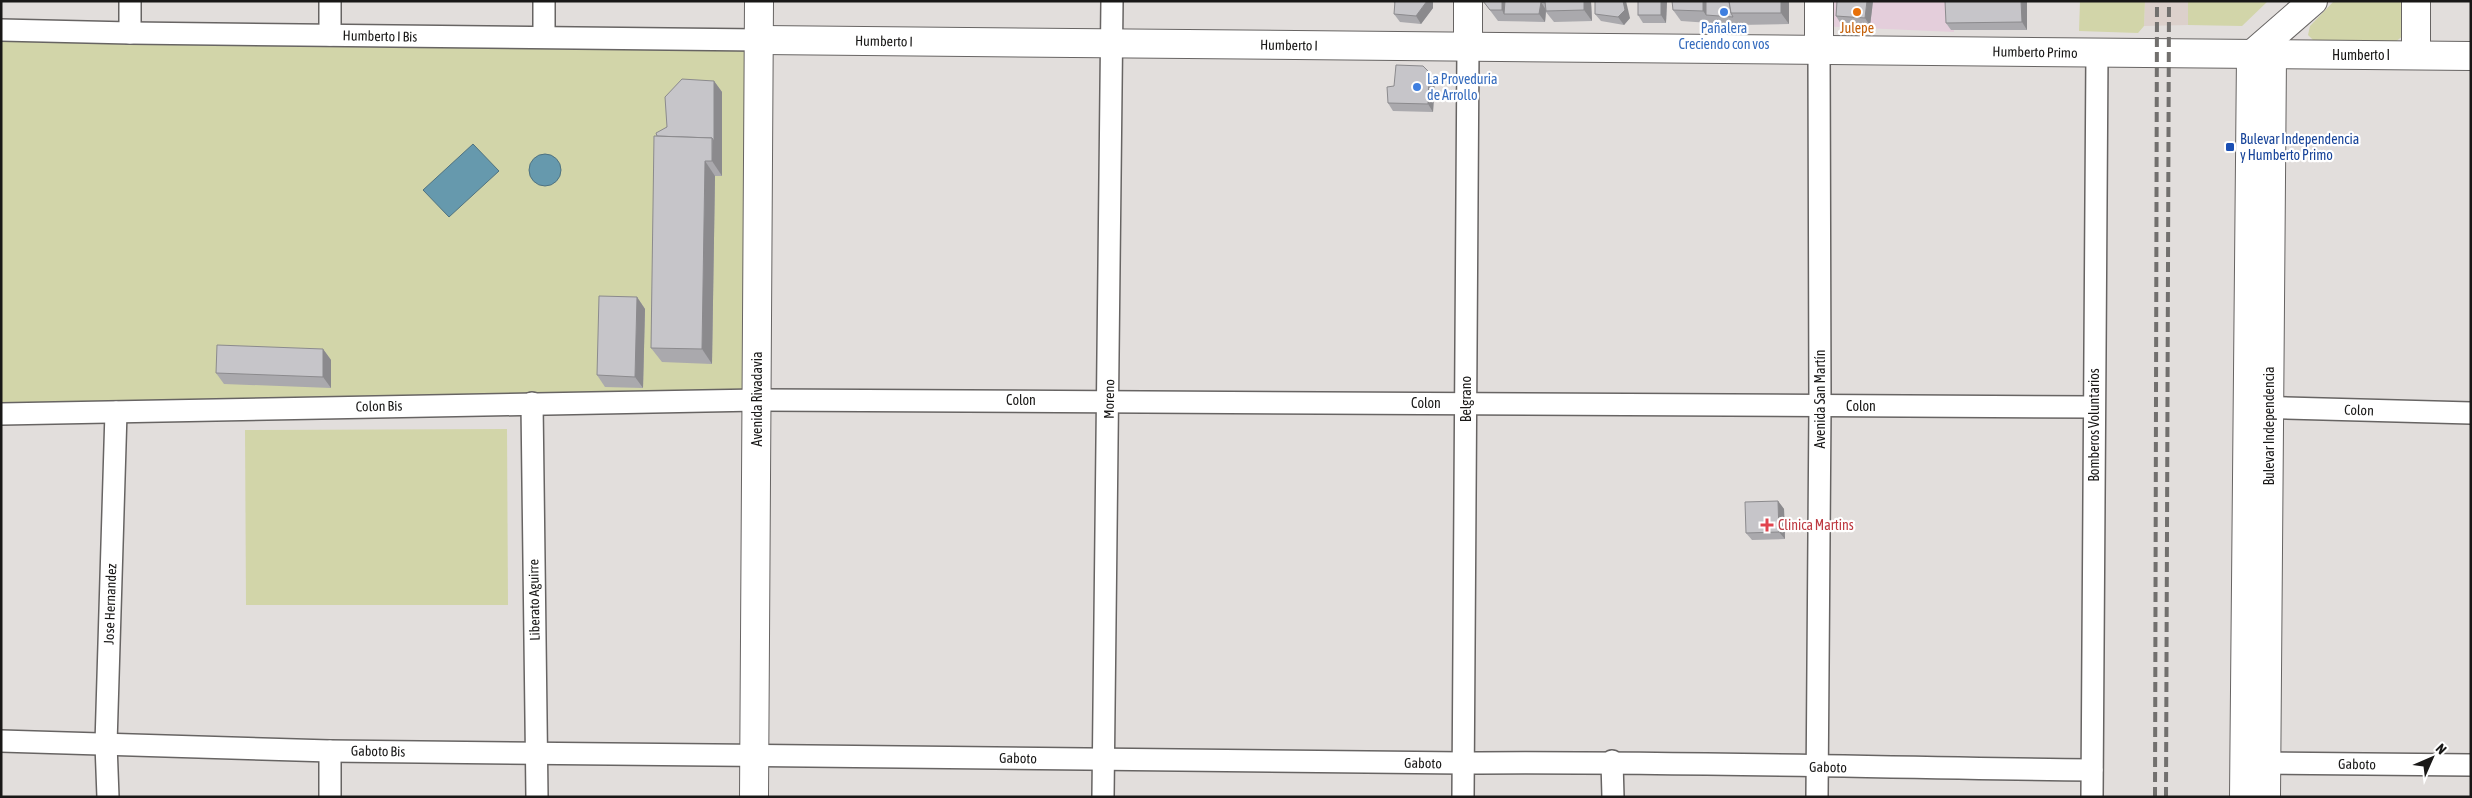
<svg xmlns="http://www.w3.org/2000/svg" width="2472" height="798" font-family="'Asap Condensed',sans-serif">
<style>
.commercial{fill:#e4cedb}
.built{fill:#dcd0cb}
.green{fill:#d2d5a9}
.water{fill:#6699ad;stroke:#4f7280}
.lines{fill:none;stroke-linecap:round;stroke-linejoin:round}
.street-casing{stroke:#676463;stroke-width:24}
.secondary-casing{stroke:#676463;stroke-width:30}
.street{stroke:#fff;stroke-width:21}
.secondary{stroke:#fff;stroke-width:28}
.rail{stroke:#72706e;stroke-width:4;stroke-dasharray:10 5;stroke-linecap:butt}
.wall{fill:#aaa9ad}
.shaded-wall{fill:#8b8a8d}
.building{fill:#c6c5c9;stroke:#8b8a8d}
.shop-dot{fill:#3f7fe0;stroke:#fff;stroke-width:2}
.food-dot{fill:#e8710a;stroke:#fff;stroke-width:2}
.transit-dot{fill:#1a4fb4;stroke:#fff;stroke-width:2}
.health-dot{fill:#e0444e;stroke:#fff;stroke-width:2}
.labels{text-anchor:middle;stroke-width:4.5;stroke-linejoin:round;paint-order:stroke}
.shop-label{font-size:14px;fill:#366cbe;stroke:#fff}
.food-label{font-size:14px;fill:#c56008;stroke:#fff}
.street-label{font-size:14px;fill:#191817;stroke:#fff}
.transit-label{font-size:14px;fill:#164399;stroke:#fff;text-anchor:start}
.health-label{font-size:14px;fill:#be3a42;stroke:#fff;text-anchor:start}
</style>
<rect width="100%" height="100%" fill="#e2dedc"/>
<polygon class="commercial" points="1819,1 1954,1 1954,32 1819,26"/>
<polygon class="built" points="2145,1 2188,1 2188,25 2144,26"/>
<g class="green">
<polygon points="2080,1 2145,1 2144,26 2138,33 2079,31"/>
<polygon points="2188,1 2268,1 2242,26 2188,25"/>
<polygon points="2334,1 2409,1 2404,35 2394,43 2315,42 2308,35 2310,26"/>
<polygon points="1,30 759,40 758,400 1,414"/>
<polygon points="507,429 508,605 246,605 245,430"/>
</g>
<g class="water">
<polygon points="473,144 499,171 449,217 423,190"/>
<circle cx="545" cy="170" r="16"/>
</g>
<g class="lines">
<g class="street-casing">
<g id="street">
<polyline points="130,1 130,33"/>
<polyline points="1,30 130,33 759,40"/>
<polyline points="330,35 330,1"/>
<polyline points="544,37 544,1"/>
<polyline points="532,403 537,797"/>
<polyline points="2254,407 2471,413"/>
<polyline points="1,414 758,400 2094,407"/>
<path d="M1,741L330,751L1463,763C1673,761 1882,768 2092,770"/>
<polyline points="330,751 330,797"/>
<polyline points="1612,761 1613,797"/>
<polyline points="2252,763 2471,765"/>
<polyline points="108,797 106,744 116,412"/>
<polyline points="1103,797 1112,1"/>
<polyline points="1463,797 1468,47"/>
<polyline points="1817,797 1820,406 1819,50"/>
<polyline points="2092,797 2097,53"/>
</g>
</g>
<g class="secondary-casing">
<g id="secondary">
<polyline points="759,40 2471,56"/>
<polyline points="1468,47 1468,1"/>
<polyline points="1819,50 1819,1"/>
<polyline points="2251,55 2313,1"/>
<polyline points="2416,55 2416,1"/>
<polyline points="754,797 759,1"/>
<polyline points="2244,797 2251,55"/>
<polyline points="2266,797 2272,55"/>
</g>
</g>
<use href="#street" class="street"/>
<use href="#secondary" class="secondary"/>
<g class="rail">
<polyline points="2155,797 2157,1"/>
<polyline points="2166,797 2169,1"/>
</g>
</g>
<g class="wall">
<polygon points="1393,1 1433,1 1433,8 1421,24 1400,22 1394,14 1395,4"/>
<polygon points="1483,1 1591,1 1592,21 1554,22 1546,12 1545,22 1498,21"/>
<polygon points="1667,1 1666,23 1643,23 1638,15"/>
<polygon points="1789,1 1789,24 1739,25 1681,21 1673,10"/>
<polygon points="1837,1 1873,1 1870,26 1841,24 1836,16"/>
<polygon points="2027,1 2027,30 1951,30 1946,23"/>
<polygon points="1595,14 1630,18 1624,25 1601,21"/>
<polygon points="1435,80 1433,112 1393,111 1388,103 1394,86"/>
<polygon points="714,81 722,92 722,176 715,176 712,364 662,362 651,348 657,136"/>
<polygon points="637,297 645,309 643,388 605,387 597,375"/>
<polygon points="323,349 331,360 331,388 224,384 216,373"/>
<polygon points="1778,501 1784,509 1785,539 1752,540 1746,533"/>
</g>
<g class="shaded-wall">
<polygon points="1427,1 1433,1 1433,8 1421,24 1416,16"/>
<polygon points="1502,1 1510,1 1504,14 1502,10"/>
<polygon points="1584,1 1591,1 1592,21 1584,10"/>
<polygon points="1623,1 1626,1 1630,18 1624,25 1618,17"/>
<polygon points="1661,1 1667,1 1666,23 1661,15"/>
<polygon points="1703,1 1710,1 1706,15 1703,11"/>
<polygon points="1781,1 1789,1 1789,24 1781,13"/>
<polygon points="1867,1 1873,1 1870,26 1865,18"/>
<polygon points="2021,1 2027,1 2027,30 2022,22"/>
<polygon points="1541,2 1546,10 1545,22 1539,14"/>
<polygon points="1429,72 1435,80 1433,112 1428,104"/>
<polygon points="714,81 722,92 722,176 712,161"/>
<polygon points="705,161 715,176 712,364 702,349"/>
<polygon points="637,297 645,309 643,388 635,377"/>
<polygon points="323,349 331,360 331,388 323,377"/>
<polygon points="1778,501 1784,509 1785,539 1779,532"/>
</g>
<g class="building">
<polygon points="1395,1 1427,1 1416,16 1394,14"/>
<polygon points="1483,1 1502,1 1502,10 1490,10"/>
<polygon points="1505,1 1545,1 1545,3 1541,2 1539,14 1504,14"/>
<polygon points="1545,1 1584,1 1584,10 1546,11"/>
<polygon points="1595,1 1623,1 1625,10 1618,17 1595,14"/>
<rect x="1638" y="1" width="23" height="14"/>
<polygon points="1672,1 1703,1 1703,11 1673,10"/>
<polygon points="1706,1 1729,1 1731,13 1733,17 1706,15"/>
<polygon points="1729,1 1781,1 1781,13 1731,13"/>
<polygon points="1837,1 1867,1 1865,18 1836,16"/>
<polygon points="1945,1 2021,1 2022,22 1946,23"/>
<polygon points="1396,65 1423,66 1429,72 1428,104 1388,103 1387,87 1394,86"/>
<polygon points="682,79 714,81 714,141 712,138 657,136 656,133 667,127 665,97"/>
<polygon points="654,136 712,138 712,161 705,161 702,349 651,348"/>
<polygon points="599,296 637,297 635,377 597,375"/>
<polygon points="217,345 323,349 323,377 216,373"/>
<polygon points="1778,501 1779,532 1746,533 1745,502"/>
</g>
<g class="shop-dot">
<circle cx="1724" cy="12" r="5"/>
<circle cx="1417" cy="87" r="5"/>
</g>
<circle class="food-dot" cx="1857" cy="12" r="5"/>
<rect class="transit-dot" x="2225" y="142" width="10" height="10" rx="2.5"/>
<path class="health-dot" d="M1764.5 517.5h5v5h5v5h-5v5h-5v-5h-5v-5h5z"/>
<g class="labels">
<g class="shop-label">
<text x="1724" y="33">Pañalera<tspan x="1724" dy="16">Creciendo con vos</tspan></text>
<text x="1427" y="84" text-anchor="start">La Proveduria<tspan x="1427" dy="16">de Arrollo</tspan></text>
</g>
<g class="food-label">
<text x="1857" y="33">Julepe</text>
</g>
<g class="street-label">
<text transform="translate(380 36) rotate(1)" y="5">Humberto I Bis</text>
<text transform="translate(884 41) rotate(1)" y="5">Humberto I</text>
<text transform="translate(1289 45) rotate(1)" y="5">Humberto I</text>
<text transform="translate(2035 52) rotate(1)" y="5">Humberto Primo</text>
<text x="2361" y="60">Humberto I</text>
<text transform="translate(757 399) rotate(-90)" y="5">Avenida Rivadavia</text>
<text transform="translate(1109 399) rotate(-89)" y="5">Moreno</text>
<text transform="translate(1466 399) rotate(-90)" y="5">Belgrano</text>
<text transform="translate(1820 399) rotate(-90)" y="5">Avenida San Martín</text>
<text x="1021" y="405">Colon</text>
<text x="1426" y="408">Colon</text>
<text transform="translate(379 406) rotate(-1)" y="5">Colon Bis</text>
<text x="1861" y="411">Colon</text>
<text transform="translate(2359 410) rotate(2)" y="5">Colon</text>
<text transform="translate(2094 425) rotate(-90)" y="5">Bomberos Voluntarios</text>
<text transform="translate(2269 426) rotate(-90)" y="5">Bulevar Independencia</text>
<text transform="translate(534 600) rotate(-91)" y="5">Liberato Aguirre</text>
<text transform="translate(110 604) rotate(-88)" y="5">Jose Hernandez</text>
<text transform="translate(378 751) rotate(1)" y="5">Gaboto Bis</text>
<text transform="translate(1018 758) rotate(1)" y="5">Gaboto</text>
<text transform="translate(1423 763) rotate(1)" y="5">Gaboto</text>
<text transform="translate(2357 764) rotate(1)" y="5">Gaboto</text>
<text transform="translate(1828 767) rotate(1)" y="5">Gaboto</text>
</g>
<g class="transit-label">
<text x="2240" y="144">Bulevar Independencia<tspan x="2240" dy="16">y Humberto Primo</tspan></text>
</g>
<g class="health-label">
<text x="1778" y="530">Clinica Martins</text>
</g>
</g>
<rect width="2472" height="798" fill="none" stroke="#191817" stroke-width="5"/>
<g transform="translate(2432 758) rotate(45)" stroke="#ffffff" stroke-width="4" paint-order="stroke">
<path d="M0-4L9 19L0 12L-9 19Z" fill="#191817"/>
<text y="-8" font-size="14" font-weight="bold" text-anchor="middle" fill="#191817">N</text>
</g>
</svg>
